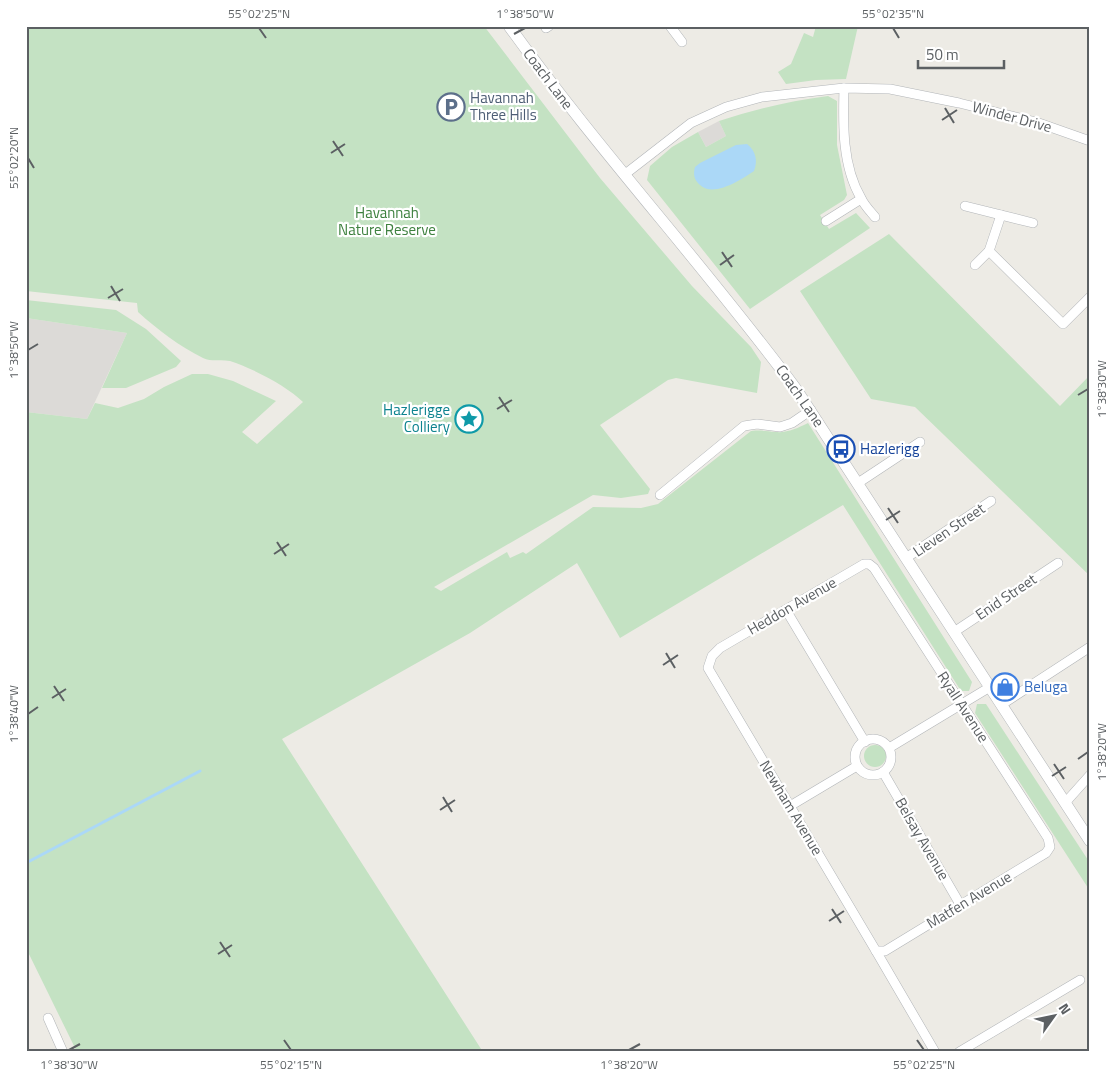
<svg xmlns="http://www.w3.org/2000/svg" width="1116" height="1078" font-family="'Titillium Web',sans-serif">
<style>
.industrial{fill:#dcdad7}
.green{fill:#c4e2c3}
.water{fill:#abd8f7}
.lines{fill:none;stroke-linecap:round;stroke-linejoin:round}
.stream{stroke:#abd8f7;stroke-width:3}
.minor-casing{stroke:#b2b5b8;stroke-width:10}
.tertiary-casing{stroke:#b2b5b8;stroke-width:12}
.minor{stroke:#fff;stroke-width:9}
.tertiary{stroke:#fff;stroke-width:11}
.ticks{fill:none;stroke:#5c6063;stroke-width:2}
.labels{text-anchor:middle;stroke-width:4.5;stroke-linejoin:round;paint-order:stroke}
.street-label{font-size:15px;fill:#5c6063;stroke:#fff}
.service-label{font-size:15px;fill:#4e5e75;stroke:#fff;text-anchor:start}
.park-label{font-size:15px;fill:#3e813f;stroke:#fff}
.culture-label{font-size:15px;fill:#0d838f;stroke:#fff;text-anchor:end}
.transit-label{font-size:15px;fill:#164399;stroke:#fff;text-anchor:start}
.shop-label{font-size:15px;fill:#366cbe;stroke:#fff;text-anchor:start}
.neatline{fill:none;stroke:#5c6063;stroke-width:2}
.ticks-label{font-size:12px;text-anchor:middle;fill:#5c6063}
</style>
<rect width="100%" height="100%" fill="#edebe5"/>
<g class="industrial">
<polygon points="719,121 726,136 706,147 698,132"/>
<polygon points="26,318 127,333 87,419 26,412"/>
</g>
<g class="green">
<path d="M26,26H484L600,178L692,286L751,347L761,362L757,393L676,378L668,380L600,425L650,489L648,494L621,498L593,495L434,587L441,591L507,552L510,558L523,552L526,554L593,507L641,508L658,504L751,431C761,430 767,431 776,432C787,433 798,428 808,423L972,682L969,691H961L843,505L620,638L577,563L470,633L282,739L483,1052H77L26,948V412L87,419L95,403L118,408L144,399L164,387L192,374H208L233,381L276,401L242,432L257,444L303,402C287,386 252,368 230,361C221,359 211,362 203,358C179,346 158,330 138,312L137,303L26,291Z"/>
<polygon points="816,26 858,26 846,79 816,80 786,84 778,72 791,64 804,33 813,37"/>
<path d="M828,96L837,101V145L847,195L844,200L820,215L829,229L856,213L870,228L750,309L647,180L650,166L672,147L698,132L706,147L726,136L719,121C755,109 790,101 828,96Z"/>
<polygon points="889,234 1060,406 1090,375 1090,576 915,407 871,399 800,291"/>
<polygon points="26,300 116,310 146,329 181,361 176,367 126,388 102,388 127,333 26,318"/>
<polygon points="977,704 986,704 1090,863 1090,891 975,713"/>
<circle cx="875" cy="756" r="11"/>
</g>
<path class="water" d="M747,144C756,151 758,161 754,171C742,179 714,198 700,185C694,180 693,174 695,167L700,163L736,145Z"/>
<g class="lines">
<polyline class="stream" points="26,863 200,771"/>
<g class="minor-casing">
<g id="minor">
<polyline points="670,26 682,42"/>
<polyline points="546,28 549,26"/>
<path d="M844,88C843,124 842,166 861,198C864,205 870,211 875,217"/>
<polyline points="624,175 691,123 726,107 762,97 844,88 890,89 959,103 1036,122 1090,141"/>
<polyline points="965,206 1033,223"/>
<polyline points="826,221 861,199"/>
<polyline points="989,251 1063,324 1090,297"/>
<polyline points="975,265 989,251 1001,215"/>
<polyline points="858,483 920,442"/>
<polyline points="660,495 744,426 757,424 780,427 792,423 811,410"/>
<polyline points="906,558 991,501"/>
<polygon points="864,564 869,564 874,568 1048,838 1050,847 1046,853 885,951 876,951 708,668 712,656 720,648"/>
<polyline points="786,610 865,742"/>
<polyline points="954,632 1058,563"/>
<polyline points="1001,705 1090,647"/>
<circle cx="873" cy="757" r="18"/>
<polyline points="889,748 990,687"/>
<polyline points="883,772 961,906"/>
<polyline points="1065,803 1090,775"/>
<polyline points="790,806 857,766"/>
<polyline points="876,951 935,1052"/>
<polyline points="48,1018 63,1052"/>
<polyline points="959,1052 1080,980"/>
</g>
</g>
<g class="tertiary-casing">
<path id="tertiary" d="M509,26C599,151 704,265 796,389L1090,841"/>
</g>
<use href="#minor" class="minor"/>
<use href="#tertiary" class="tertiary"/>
</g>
<path class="ticks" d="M259,28L266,38M893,28L899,38M514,34L525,28M945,108L954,123M942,120L957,110M333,141L343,156M331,153L345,144M28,158L34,168M722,252L732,267M720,265L734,255M111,286L120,301M108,298L123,289M28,350L38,344M1078,395L1088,389M499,397L509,412M497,409L512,400M888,508L898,523M886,520L900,511M277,542L286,556M274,554L289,544M666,653L675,668M663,665L678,655M54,686L64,701M52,698L66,689M28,714L38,707M1078,759L1088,752M1054,764L1064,779M1052,776L1066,767M443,797L452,812M440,810L455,800M832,909L841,923M829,921L844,911M220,942L230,957M218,954L232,945M284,1040L291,1050M917,1040L924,1050M69,1050L80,1044M629,1050L640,1044"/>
<defs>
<g id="parking-ring" transform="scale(1.4375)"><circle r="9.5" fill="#fff" stroke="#5c6f8a" stroke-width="1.5"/><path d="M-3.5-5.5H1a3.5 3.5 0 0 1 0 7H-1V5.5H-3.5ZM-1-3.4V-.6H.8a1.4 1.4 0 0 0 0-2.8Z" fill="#5c6f8a"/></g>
<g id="sight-ring" transform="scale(1.4375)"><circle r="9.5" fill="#fff" stroke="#0f9aa8" stroke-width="1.5"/><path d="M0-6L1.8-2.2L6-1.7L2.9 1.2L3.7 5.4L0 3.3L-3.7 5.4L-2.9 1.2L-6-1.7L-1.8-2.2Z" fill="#0f9aa8"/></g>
<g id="bus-ring" transform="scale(1.4375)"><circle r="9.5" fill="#fff" stroke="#1a4fb4" stroke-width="1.5"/><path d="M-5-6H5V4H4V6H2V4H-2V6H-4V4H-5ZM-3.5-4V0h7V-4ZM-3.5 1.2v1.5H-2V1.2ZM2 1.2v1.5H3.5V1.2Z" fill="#1a4fb4"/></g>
<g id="shop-ring" transform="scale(1.4375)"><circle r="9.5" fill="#fff" stroke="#3f7fe0" stroke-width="1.5"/><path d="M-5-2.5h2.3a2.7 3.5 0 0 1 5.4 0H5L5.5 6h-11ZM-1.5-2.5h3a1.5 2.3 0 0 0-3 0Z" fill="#3f7fe0"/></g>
</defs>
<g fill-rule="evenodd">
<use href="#parking-ring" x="451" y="107"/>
<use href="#sight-ring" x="469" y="419"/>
<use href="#bus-ring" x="841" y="449"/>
<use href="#shop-ring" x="1005" y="687"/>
</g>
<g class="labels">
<g class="street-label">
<text transform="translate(548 79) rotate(53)" y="5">Coach Lane</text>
<text transform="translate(1012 117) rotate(15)" y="5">Winder Drive</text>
<text transform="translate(800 396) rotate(55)" y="5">Coach Lane</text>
<text transform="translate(949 530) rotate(-34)" y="5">Lieven Street</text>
<text transform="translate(1006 597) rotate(-34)" y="5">Enid Street</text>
<text transform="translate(792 606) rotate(-30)" y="5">Heddon Avenue</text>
<text transform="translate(963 707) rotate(57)" y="5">Ryall Avenue</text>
<text transform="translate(791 808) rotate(59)" y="5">Newham Avenue</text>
<text transform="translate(922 839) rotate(60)" y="5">Belsay Avenue</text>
<text transform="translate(969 900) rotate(-31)" y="5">Matfen Avenue</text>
</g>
<g class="service-label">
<text x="470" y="103">Havannah<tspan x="470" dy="17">Three Hills</tspan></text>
</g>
<g class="park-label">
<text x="387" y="218">Havannah<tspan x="387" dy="17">Nature Reserve</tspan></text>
</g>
<g class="culture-label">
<text x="450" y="415">Hazlerigge<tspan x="450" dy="17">Colliery</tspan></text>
</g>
<g class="transit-label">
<text x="860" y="454">Hazlerigg</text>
</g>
<g class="shop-label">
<text x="1024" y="692">Beluga</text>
</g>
</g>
<rect width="1116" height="1078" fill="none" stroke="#ffffff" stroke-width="55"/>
<g transform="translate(1054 1016) rotate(57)" stroke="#ffffff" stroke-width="4" paint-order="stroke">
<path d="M0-4L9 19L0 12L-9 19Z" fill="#5c6063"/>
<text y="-8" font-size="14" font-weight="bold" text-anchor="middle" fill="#5c6063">N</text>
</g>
<path d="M918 60v8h86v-8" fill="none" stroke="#5c6063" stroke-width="2.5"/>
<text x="926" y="60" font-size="15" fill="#5c6063" stroke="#ffffff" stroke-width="4" paint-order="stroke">50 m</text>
<rect x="28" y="28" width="1060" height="1022" class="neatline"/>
<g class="ticks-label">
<text x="259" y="18">55°02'25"N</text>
<text x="525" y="18">1°38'50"W</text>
<text x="893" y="18">55°02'35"N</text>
<text transform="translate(14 158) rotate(-90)" y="4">55°02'20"N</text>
<text transform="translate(14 350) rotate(-90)" y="4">1°38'50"W</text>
<text transform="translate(1102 389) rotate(-90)" y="4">1°38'30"W</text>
<text transform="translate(14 714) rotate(-90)" y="4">1°38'40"W</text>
<text transform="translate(1102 752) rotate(-90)" y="4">1°38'20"W</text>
<text x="69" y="1069">1°38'30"W</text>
<text x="291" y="1069">55°02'15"N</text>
<text x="629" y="1069">1°38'20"W</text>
<text x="924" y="1069">55°02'25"N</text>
</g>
</svg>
